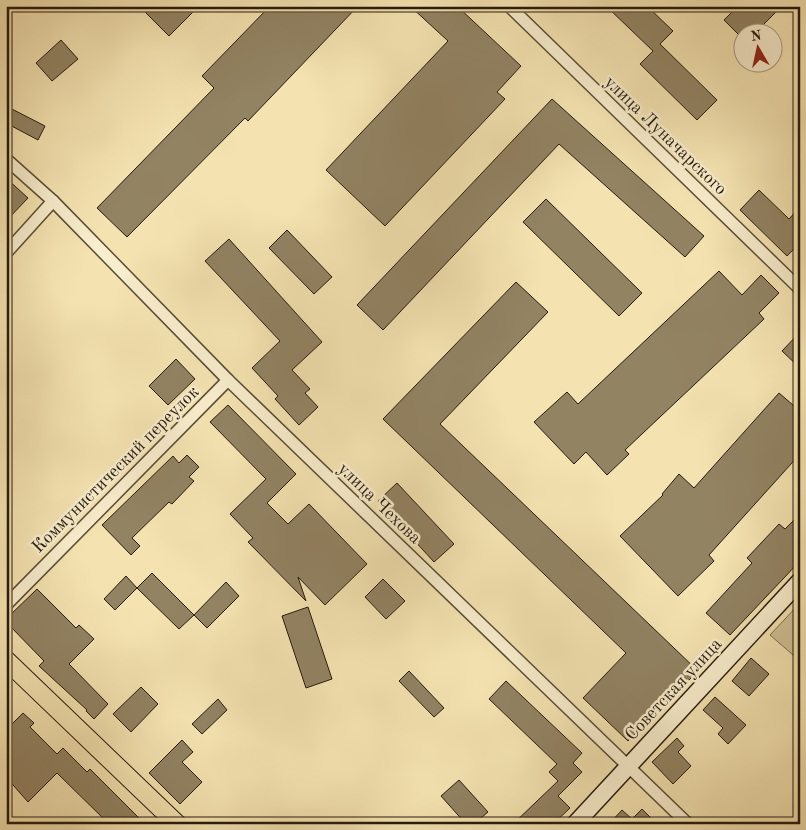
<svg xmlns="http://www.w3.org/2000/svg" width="806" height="830" font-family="'Old Standard TT',serif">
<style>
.green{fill:#d1c195;stroke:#7c6e52}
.building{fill:#928363;stroke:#271b0e}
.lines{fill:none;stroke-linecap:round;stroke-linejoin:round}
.street-casing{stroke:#5a4d37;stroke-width:14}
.secondary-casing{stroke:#271b0e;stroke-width:19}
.primary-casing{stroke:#271b0e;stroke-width:20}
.street{stroke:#f8edcc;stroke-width:11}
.secondary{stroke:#f8edcc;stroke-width:16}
.primary{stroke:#f4e3b1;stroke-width:18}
.labels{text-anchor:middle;stroke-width:5;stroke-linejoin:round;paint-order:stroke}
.street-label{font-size:18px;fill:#271b0e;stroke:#f8edcc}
</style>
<rect width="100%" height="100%" fill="#f4e3b1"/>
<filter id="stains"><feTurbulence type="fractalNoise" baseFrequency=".004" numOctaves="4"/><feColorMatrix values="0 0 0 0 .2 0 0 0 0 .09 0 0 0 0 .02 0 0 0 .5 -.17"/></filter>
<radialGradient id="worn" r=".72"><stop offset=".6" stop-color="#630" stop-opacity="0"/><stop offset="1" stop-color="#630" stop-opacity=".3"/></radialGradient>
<polygon class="green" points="800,603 800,661 770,635"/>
<g class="building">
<polygon points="139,6 199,6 169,36"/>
<polygon points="270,6 358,6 248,121 245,118 127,237 97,208 214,88 202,76"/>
<polygon points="410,6 457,6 521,66 497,92 505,99 385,226 326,170 448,41"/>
<polygon points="606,6 647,6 673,31 660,44 717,100 697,120 640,64 653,51"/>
<polygon points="738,6 782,6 756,32 744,32 744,40 724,20"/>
<polygon points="61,40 78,59 52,81 36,63"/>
<polygon points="552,99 704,236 685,257 559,144 383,330 357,305"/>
<polygon points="6,106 45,126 38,140 6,123"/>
<polygon points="6,178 28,198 6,221"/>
<polygon points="759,190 789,219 800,207 800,243 787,256 740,210"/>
<polygon points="546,199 642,293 619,316 523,222"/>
<polygon points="287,230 332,277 314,294 269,248"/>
<polygon points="229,239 322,342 292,370 310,389 305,393 318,407 299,425 275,399 278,396 252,368 280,341 205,261"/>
<polygon points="719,271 742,295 761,275 779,293 759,313 764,319 625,450 629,454 607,475 586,452 574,464 534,422 567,392 578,404"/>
<polygon points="516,282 548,312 440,424 698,671 628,741 583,698 626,653 383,419"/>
<polygon points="800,332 800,368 782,351"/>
<polygon points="176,359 195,379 168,405 149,386"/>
<polygon points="779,393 800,411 800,454 709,555 714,561 678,596 620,536 663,495 662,494 679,474 694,488"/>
<polygon points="228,405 296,474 267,503 288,524 309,504 367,564 325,605 298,577 306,601 248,542 253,538 230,514 266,479 210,422"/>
<polygon points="187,455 199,467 189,477 194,481 172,504 169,502 132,538 140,546 131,555 102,525 173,456 179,463"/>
<polygon points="397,483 454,544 434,562 378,501"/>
<polygon points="800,514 800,561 730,635 706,613 752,563 747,558 779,524 785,529"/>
<polygon points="152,573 194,615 179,629 137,588"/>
<polygon points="126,576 137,588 115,610 104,599"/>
<polygon points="383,579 405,601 386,619 365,597"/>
<polygon points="226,582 239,596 207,628 194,615"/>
<polygon points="37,589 76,628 79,625 94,639 69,664 108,704 94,719 86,711 87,710 39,666 44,661 6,622 6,619"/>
<polygon points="308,607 332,679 306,688 282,616"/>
<polygon points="751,658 769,674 749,696 732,681"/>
<polygon points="409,671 444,708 434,717 399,681"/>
<polygon points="506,681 582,753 573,763 582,772 558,796 570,808 553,824 513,824 558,781 549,772 557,764 489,699"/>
<polygon points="141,687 158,704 131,732 113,714"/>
<polygon points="715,697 746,725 728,744 718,734 723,728 703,710"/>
<polygon points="218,699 227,710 202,734 192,724"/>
<polygon points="23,713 34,723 30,727 57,754 63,748 87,772 90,769 145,824 109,824 57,773 28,802 6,777 6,730"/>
<polygon points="677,738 684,746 678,752 691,766 673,784 652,762"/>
<polygon points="182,740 193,752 182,762 202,782 180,804 149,773"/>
<polygon points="459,780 488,812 474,824 466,824 441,796"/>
<polygon points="642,809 657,824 609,824 622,810 632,819"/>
</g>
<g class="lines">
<g class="street-casing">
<g id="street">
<polyline points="509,6 800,289"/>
<polyline points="6,159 53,201 228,380 688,824"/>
<polyline points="6,253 53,201"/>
<polyline points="6,605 228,380"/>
</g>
</g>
<g class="secondary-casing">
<polyline id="secondary" points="575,824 800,581"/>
</g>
<g class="primary-casing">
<polyline id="primary" points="6,660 177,824"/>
</g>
<use href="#street" class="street"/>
<use href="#secondary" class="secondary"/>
<use href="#primary" class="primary"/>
</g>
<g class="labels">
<g class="street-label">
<text transform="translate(666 135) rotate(44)" y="6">улица Луначарского</text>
<text transform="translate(115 469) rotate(-45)" y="6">Коммунистический переулок</text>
<text transform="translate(380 503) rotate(44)" y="6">улица Чехова</text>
<text transform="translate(673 689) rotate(-47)" y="6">Советская улица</text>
</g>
</g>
<rect width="806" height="830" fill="none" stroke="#f4e3b1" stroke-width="25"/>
<rect x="8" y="8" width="791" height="815" fill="none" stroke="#271b0e" stroke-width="2.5"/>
<rect x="12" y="12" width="781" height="805" fill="none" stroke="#271b0e"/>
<g transform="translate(758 48) rotate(351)"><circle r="24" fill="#f8edcc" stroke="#a49980"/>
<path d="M0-4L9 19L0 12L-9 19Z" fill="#8f2418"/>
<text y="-8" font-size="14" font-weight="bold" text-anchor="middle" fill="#271b0e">N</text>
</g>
<rect width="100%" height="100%" filter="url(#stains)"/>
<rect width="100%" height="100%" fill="url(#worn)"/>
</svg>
